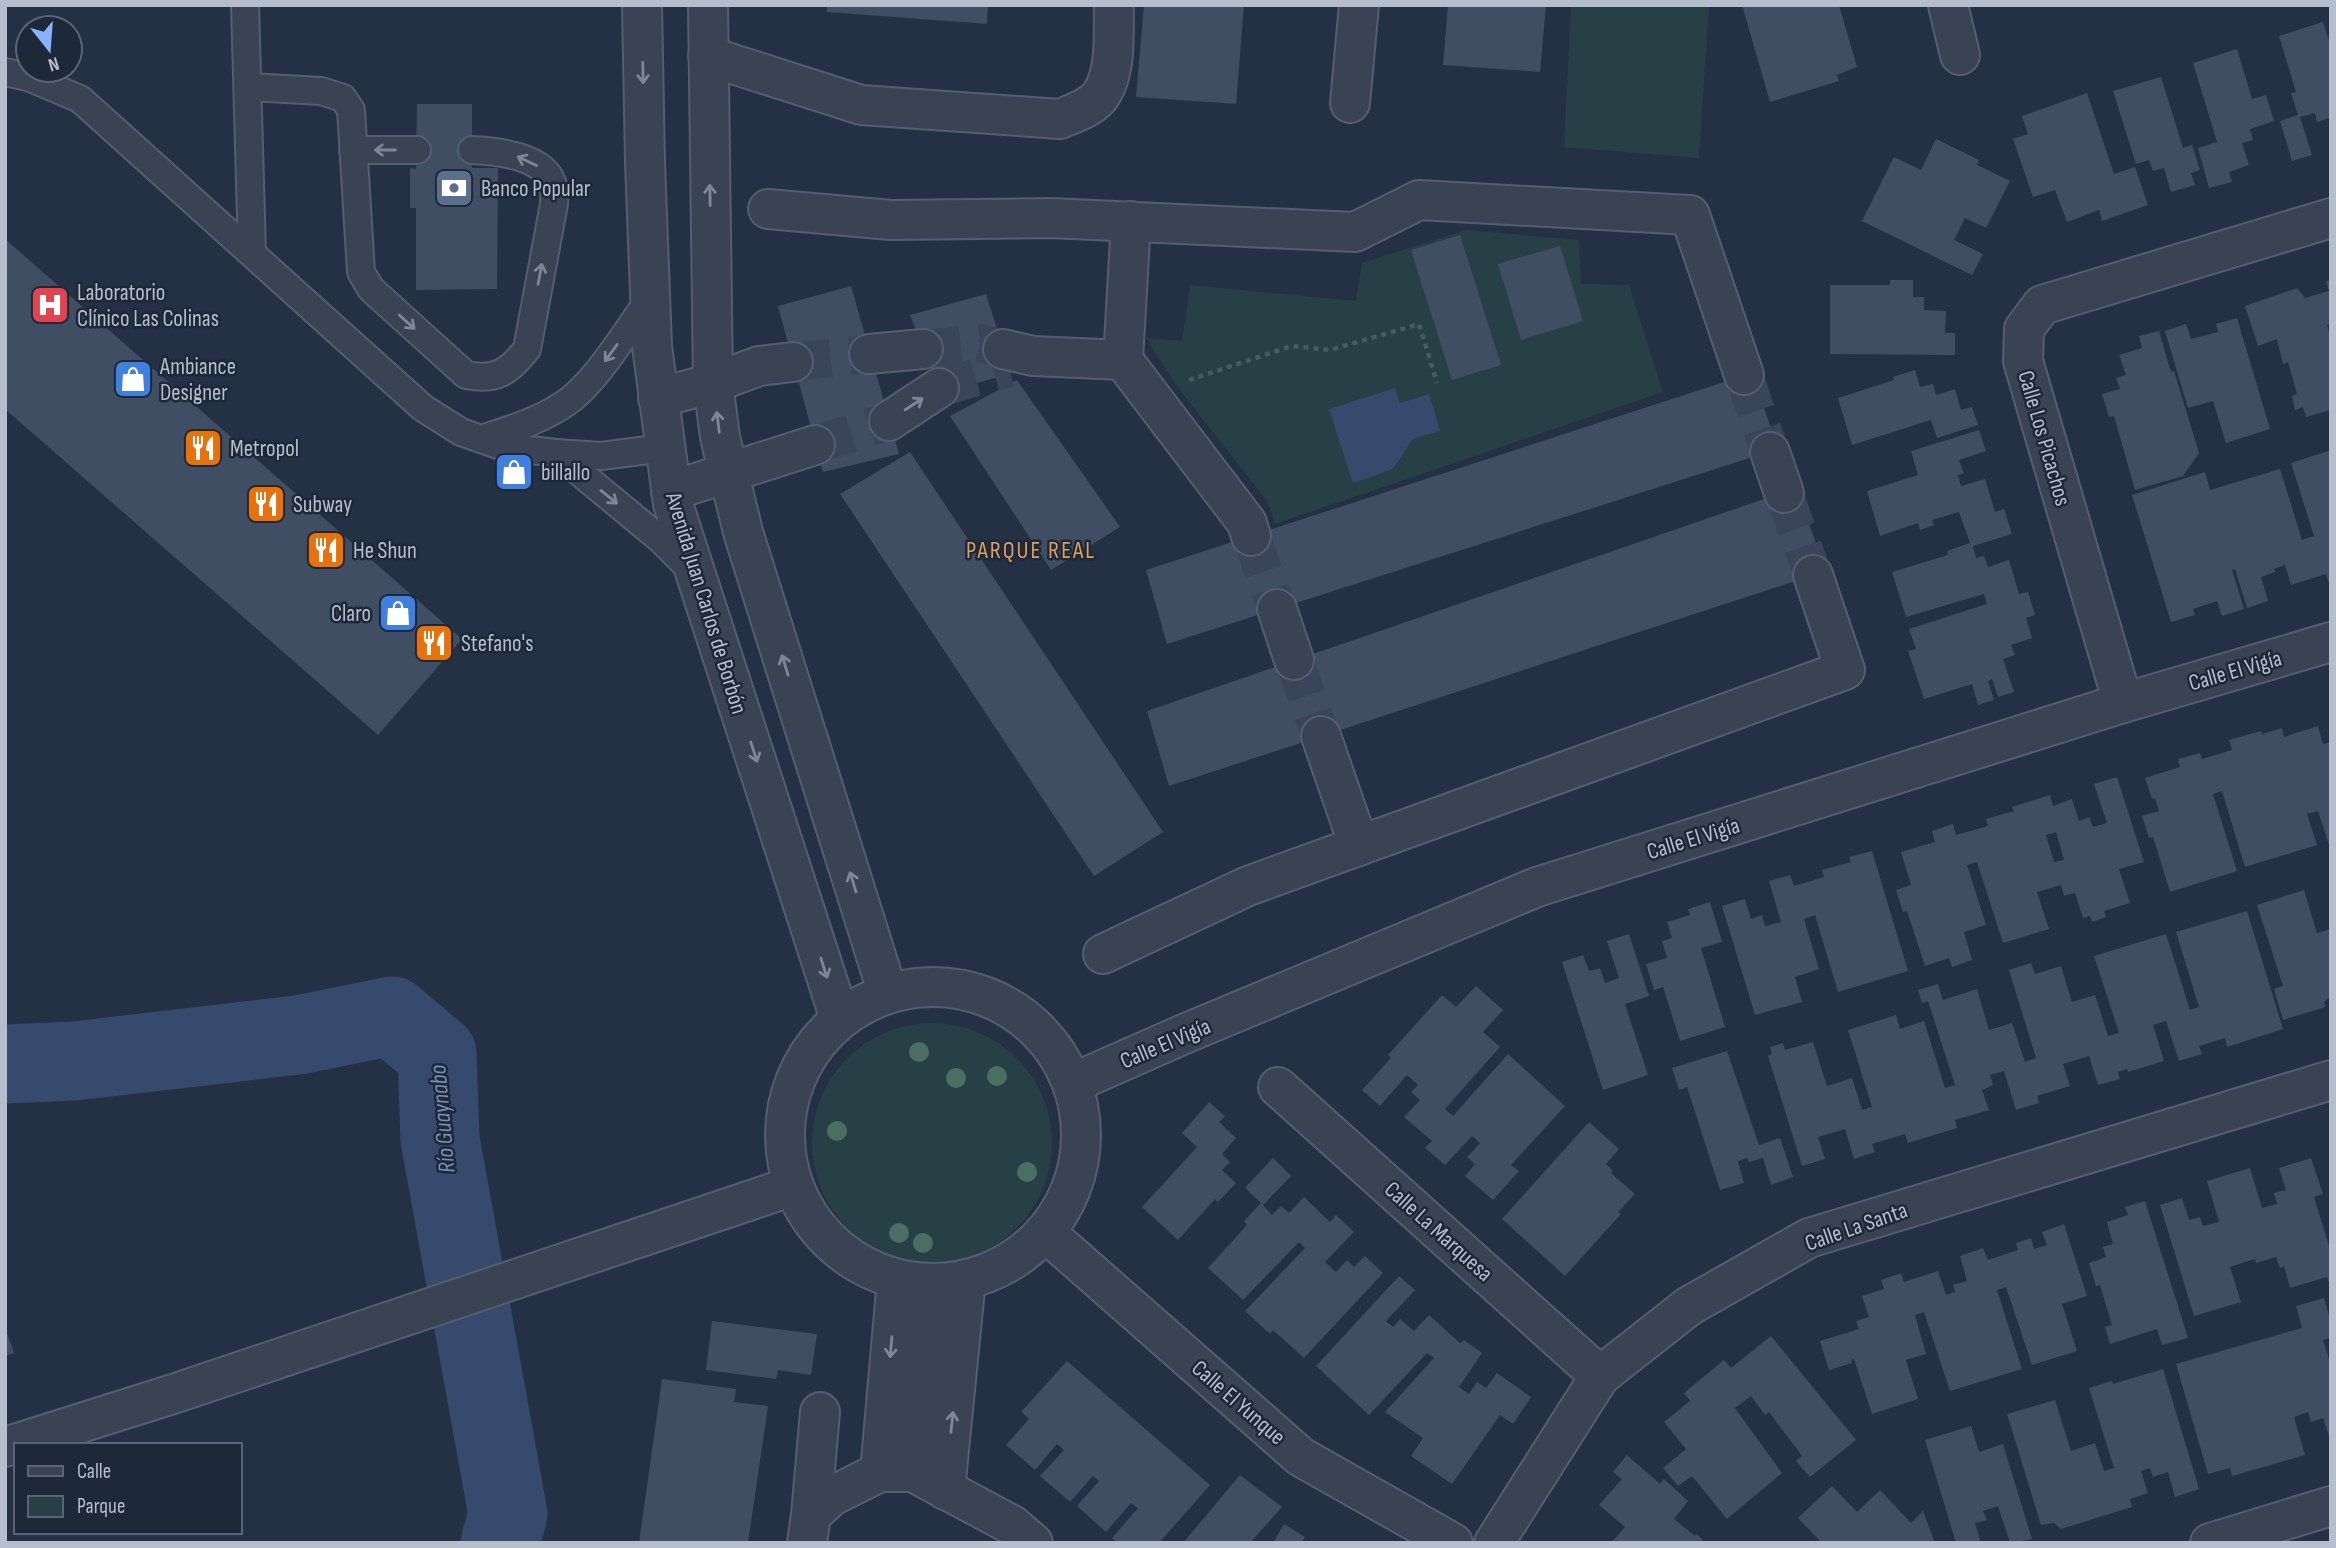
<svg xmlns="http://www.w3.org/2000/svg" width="2336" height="1548" font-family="'Sofia Sans Condensed',sans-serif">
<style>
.green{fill:#264045}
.water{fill:#364a6d}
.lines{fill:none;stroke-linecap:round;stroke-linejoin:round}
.river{stroke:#364a6d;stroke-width:79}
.building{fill:#404e64;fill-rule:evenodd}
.minor-tunnel{stroke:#3a4559;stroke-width:38;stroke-dasharray:38 19;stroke-linecap:butt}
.service-casing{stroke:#545e6e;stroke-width:30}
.minor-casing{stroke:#545e6e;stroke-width:42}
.path{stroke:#455d61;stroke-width:4.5;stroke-dasharray:5 5;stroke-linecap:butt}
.service{stroke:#394354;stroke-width:26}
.minor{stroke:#394354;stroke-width:38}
.tree{fill:#4b6e62}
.oneway{stroke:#7e8797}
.labels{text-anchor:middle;stroke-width:5;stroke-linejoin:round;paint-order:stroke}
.poi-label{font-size:23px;fill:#b6becd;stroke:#1d2839;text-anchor:start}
.street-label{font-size:23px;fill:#b6becd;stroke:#1d2839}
.neighbourhood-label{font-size:24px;letter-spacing:2px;fill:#df9d5f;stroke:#1d2839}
.water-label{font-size:24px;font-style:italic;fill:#7b92b7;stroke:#1d2839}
</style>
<rect width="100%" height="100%" fill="#243044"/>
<g class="green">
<polygon points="1571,5 1709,5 1699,158 1564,147"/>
<polygon points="1466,230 1579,240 1581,284 1629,285 1663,392 1275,524 1267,501 1175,384 1146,338 1182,341 1190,285 1356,301 1362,263"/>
<circle cx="932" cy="1143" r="120"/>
</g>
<polygon class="water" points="1395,388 1400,403 1429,394 1440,431 1413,439 1393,469 1353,483 1329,409"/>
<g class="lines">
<polyline class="river" points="5,1064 74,1061 298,1035 392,1016 437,1054 440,1139 508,1514 500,1543"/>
</g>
<g class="building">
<polygon points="827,5 988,5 987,24 827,12"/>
<polygon points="1144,5 1244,5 1236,104 1136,97"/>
<polygon points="1448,5 1546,5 1540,72 1443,65"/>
<polygon points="1742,5 1839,5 1857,67 1837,75 1839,81 1770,102"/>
<polygon points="2323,22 2331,47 2331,123 2329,118 2317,122 2315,113 2300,117 2312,155 2292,161 2280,121 2298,115 2291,93 2296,92 2279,36"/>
<polygon points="2237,49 2252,99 2266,95 2274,121 2250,129 2253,140 2242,143 2249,165 2229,172 2232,182 2209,188 2198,148 2217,142 2193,63"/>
<polygon points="2161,77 2183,148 2192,145 2200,170 2191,173 2195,185 2171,192 2164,168 2153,171 2149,160 2136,164 2113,91"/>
<polygon points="2087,93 2114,174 2135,167 2148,205 2102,221 2099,210 2067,222 2055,190 2033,197 2013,139 2028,134 2022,116"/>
<polygon points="417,104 472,104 472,168 498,168 497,289 416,290 416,208 410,208 410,168 416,169"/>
<polygon points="1936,139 1979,160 1977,165 2010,181 1986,228 1965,218 1954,240 1983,254 1972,275 1862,221 1894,157 1921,170"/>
<polygon points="1460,235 1501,365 1452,380 1411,250"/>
<polygon points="5,239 462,639 378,735 5,409"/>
<polygon points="1560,246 1583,321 1521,340 1498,264"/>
<polygon points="1890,280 1913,280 1913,297 1924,297 1924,310 1946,311 1945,333 1955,333 1955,355 1830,354 1830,285 1890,285"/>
<polygon points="2331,280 2331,324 2327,325 2331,340 2331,410 2306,417 2303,407 2295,410 2292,396 2297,394 2288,362 2283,364 2277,339 2258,346 2245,306 2297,288 2305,298 2329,291 2326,281"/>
<polygon points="851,286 899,454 823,472 778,306"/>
<polygon points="986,294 1011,373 941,394 910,315"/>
<polygon points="2237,318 2270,429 2226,443 2213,401 2188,408 2165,331 2186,324 2191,339 2218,332 2216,324"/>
<polygon points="2159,331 2171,372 2174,371 2199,453 2183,476 2135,490 2114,416 2109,417 2102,394 2120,389 2116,378 2126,375 2119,355 2142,348 2139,336"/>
<polygon points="1915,370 1920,387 1933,384 1936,395 1955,389 1961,410 1972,407 1978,425 1937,438 1931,420 1852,445 1838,398 1894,380 1893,377"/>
<polygon points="1752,373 1778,449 1167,644 1146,570"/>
<polygon points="1017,380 1120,527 1051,570 950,416"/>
<polygon points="1979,430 1986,451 1959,460 1964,474 1958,475 1961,486 1985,479 1995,512 2004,509 2012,534 1973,546 1976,558 1984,556 1988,567 2009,560 2019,594 2028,592 2035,615 2026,618 2032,638 2011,645 2015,655 2003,659 2014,692 1998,697 1992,679 1988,681 1994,700 1978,705 1972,684 1924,699 1908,651 1916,649 1909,629 1987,604 1984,594 1906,617 1892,572 1948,555 1947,551 1970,543 1959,512 1932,520 1934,525 1920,530 1918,523 1880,536 1867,491 1918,475 1911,451"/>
<polygon points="2331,450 2331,583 2329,583 2326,574 2291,585 2285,565 2274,569 2275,572 2261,577 2268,601 2247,608 2235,569 2232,570 2244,609 2222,616 2217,601 2193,609 2195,615 2171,622 2132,495 2205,472 2210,490 2280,469 2302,540 2314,536 2291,463"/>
<polygon points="910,452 1163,832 1094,876 840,494"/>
<polygon points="1796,488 1826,571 1169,786 1147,711"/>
<polygon points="2318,726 2323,744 2331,742 2331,851 2318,811 2307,814 2317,845 2245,867 2222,791 2213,794 2237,871 2170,892 2153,837 2149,838 2142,816 2159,811 2155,798 2152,799 2145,778 2180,767 2178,759 2200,753 2202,759 2232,750 2229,740 2261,731 2262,734 2282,728 2284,737"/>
<path d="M2117,777L2144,862L2119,869L2130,903L2104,911L2106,917L2092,922L2090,916L2083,918L2075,893L2064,896L2061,885L2037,892L2049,929L2003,943L1977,862L1967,865L1986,925L1964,932L1972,960L1952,967L1949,958L1925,966L1907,911L1903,912L1896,890L1911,885L1901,852L1935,842L1932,831L1953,824L1956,835L1988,826L1986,819L2014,811L2012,807L2050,795L2053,806L2072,799L2079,821L2089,817L2093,827L2107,823L2094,784ZM2056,832L2064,860L2054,862L2046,835Z"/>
<polygon points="1872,851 1908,971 1838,992 1815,915 1804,919 1819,969 1795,977 1802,1002 1755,1015 1722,906 1745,899 1751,919 1762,915 1765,926 1781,922 1769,881 1790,875 1794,886 1824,877 1822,870 1851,862 1849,857"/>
<polygon points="2304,890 2317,933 2331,929 2331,996 2324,1002 2325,1007 2283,1020 2274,989 2283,986 2257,905"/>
<polygon points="1710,902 1722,942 1701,948 1725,1027 1680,1041 1663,987 1654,990 1646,964 1667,958 1662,941 1672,938 1667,922 1690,915 1688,909"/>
<polygon points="2247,911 2283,1029 2227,1047 2225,1038 2199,1046 2202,1054 2179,1061 2166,1021 2153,1025 2164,1061 2128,1072 2127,1069 2118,1072 2120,1079 2098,1085 2089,1056 2063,1064 2070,1086 2037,1096 2039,1103 2016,1110 2004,1071 1990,1075 1993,1085 1982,1090 1989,1110 1955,1120 1957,1128 1908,1143 1905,1134 1872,1144 1875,1152 1854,1159 1845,1129 1818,1137 1825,1159 1802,1166 1768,1056 1772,1054 1770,1047 1783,1043 1785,1050 1813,1042 1827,1086 1852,1078 1862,1110 1872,1107 1848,1030 1896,1015 1900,1029 1924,1021 1945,1088 1955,1085 1928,1001 1922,1003 1918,990 1938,984 1943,1000 1977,989 1989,1030 2012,1023 2025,1062 2036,1058 2009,970 2031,963 2035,974 2061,966 2072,1002 2095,995 2108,1036 2119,1033 2094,956 2166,934 2190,1010 2199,1007 2176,932"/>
<polygon points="1629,934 1649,996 1625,1004 1648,1075 1603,1090 1562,962 1583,955 1589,971 1600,968 1605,983 1619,978 1607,941"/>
<polygon points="1476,986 1503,1010 1483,1032 1500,1047 1445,1109 1453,1116 1508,1054 1565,1106 1511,1165 1519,1171 1493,1200 1465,1176 1475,1164 1467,1157 1480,1143 1472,1136 1445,1165 1425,1148 1432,1141 1404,1117 1420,1100 1411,1092 1418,1085 1407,1075 1380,1106 1362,1090 1391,1058 1388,1055 1442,995 1456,1007"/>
<polygon points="1727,1051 1759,1145 1780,1138 1793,1177 1771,1185 1763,1158 1749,1162 1747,1158 1738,1161 1744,1183 1720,1190 1687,1087 1679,1090 1672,1068"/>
<polygon points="1209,1102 1225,1116 1219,1122 1236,1138 1222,1154 1230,1162 1222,1170 1236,1183 1218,1202 1215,1199 1178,1240 1142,1207 1197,1147 1182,1133"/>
<polygon points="1589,1122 1619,1149 1606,1164 1613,1171 1611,1173 1635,1194 1618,1212 1621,1214 1565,1276 1502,1219"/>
<polygon points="1273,1158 1291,1176 1263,1205 1272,1215 1281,1206 1289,1213 1304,1197 1330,1222 1336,1215 1354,1232 1325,1262 1336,1272 1347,1260 1354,1267 1365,1256 1383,1273 1304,1358 1273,1330 1270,1334 1245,1311 1305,1248 1299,1242 1243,1300 1208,1268 1247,1225 1244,1221 1261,1203 1245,1188"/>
<polygon points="2311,1158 2323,1194 2314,1197 2331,1252 2331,1288 2327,1277 2290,1288 2284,1266 2280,1268 2276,1257 2256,1263 2255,1259 2230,1267 2241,1302 2194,1316 2160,1205 2182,1198 2189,1220 2200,1217 2203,1226 2219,1222 2207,1181 2250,1168 2262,1208 2277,1204 2274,1193 2286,1190 2279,1168"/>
<polygon points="2145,1201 2188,1338 2162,1345 2157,1329 2110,1344 2105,1327 2112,1325 2100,1285 2096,1286 2089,1263 2106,1257 2103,1247 2113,1244 2107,1222 2128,1215 2125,1207"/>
<polygon points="2064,1224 2087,1296 2062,1304 2077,1351 2032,1365 2006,1287 1997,1290 2022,1369 1950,1391 1924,1312 1915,1315 1926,1354 1906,1360 1918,1399 1872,1414 1854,1359 1851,1360 1852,1363 1829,1370 1820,1341 1859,1329 1856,1321 1869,1317 1862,1296 1884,1289 1881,1280 1901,1273 1904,1282 1938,1271 1946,1295 1955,1292 1953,1285 1967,1281 1960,1256 1983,1248 1988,1260 2018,1250 2016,1243 2031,1238 2034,1249 2047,1245 2042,1232"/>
<polygon points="1399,1276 1415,1290 1386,1321 1393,1327 1400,1319 1414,1331 1429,1315 1460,1343 1464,1340 1482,1353 1459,1387 1469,1394 1477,1382 1486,1388 1497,1373 1531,1397 1513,1424 1500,1415 1452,1484 1411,1456 1423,1438 1385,1412 1434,1358 1427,1353 1369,1415 1316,1366"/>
<polygon points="2324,1298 2331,1323 2331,1338 2323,1340 2331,1365 2331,1442 2323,1418 2311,1422 2308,1412 2294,1417 2305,1455 2232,1476 2230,1468 2208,1474 2176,1364 2302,1328 2296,1306"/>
<polygon points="712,1321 817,1334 811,1375 778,1370 776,1379 706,1370"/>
<polygon points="5,1327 14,1353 5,1356"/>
<polygon points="1771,1336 1856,1440 1810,1477 1796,1461 1802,1456 1769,1412 1765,1415 1751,1396 1735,1408 1782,1473 1727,1519 1692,1476 1678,1486 1663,1468 1686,1449 1664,1422 1690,1401 1684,1393 1724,1360 1731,1368"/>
<polygon points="1067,1361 1210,1485 1159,1543 1117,1543 1112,1538 1138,1508 1131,1503 1106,1532 1077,1506 1099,1481 1093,1476 1070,1502 1040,1476 1064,1450 1057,1444 1035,1470 1006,1445 1029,1419 1021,1412"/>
<polygon points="2163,1369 2199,1489 2175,1497 2168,1472 2153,1477 2150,1468 2141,1471 2148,1493 2130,1499 2132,1507 2061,1529 2054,1523 2041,1525 2007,1414 2055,1400 2071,1451 2095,1443 2104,1471 2114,1468 2089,1388 2112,1381 2113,1384"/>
<polygon points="662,1379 736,1389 734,1402 768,1406 748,1543 639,1543"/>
<polygon points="1971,1426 1979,1452 2003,1444 2032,1539 2010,1543 1998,1506 1983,1511 1987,1520 1975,1523 1981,1543 1956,1543 1925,1440"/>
<polygon points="1627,1455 1660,1484 1664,1479 1688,1501 1674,1519 1695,1536 1696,1534 1702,1539 1703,1543 1611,1543 1625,1527 1599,1505 1622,1479 1613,1472"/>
<polygon points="1240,1475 1282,1507 1250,1543 1183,1543"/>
<polygon points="1832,1486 1857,1512 1880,1490 1911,1523 1923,1511 1935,1543 1822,1543 1798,1518"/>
<polygon points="1284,1524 1305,1537 1301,1543 1273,1543"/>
</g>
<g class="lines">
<g class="minor-tunnel">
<polyline points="923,349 980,343 1003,349"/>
<polyline points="793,362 869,354"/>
<polyline points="1744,375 1770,452"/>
<polyline points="939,388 1009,368"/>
<polyline points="815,445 889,421"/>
<polyline points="1784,493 1813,575"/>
<polyline points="1251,536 1277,609"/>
<polyline points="1294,660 1321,736"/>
</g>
<g class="service-casing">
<g id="service">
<polyline points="245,5 252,253"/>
<polyline points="5,72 28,77 80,99 423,408 461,432 504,447 556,453 601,456 664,448"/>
<path d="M248,87L321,91L343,98L351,110L361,272L371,289L466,375C496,381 509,372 527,349L554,204C554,197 555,188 552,182C542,155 495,151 472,150"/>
<polyline points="353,150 417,150"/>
<path d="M481,439C512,429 543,420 570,400C598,378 629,328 650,298"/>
<polyline points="556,453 660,539 690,569"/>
</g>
</g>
<g class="minor-casing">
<g id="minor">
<polyline points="642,5 645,163 652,346 673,504 840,1019"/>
<polyline points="708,5 713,383 720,437 743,532 888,994"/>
<polyline points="1948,5 1960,55"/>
<path d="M708,56L861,105L1060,119C1074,113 1094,107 1102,93C1117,69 1113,32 1114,5"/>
<polyline points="1350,103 1359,5"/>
<polyline points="768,209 891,220 1050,218 1355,232 1419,200 1690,215 1744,375"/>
<polyline points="1003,349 1033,356 1123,360 1247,523 1251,536"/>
<polyline points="869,354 923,349"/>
<polyline points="1123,360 1131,221"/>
<polyline points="658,398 713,383 759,366 793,362"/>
<polyline points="889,421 939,388"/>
<polyline points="1770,452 1784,493"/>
<polyline points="671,491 815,445"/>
<polyline points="1277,609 1294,660"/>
<polyline points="2123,703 2023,361 2024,329 2042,305 2331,218"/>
<polyline points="1321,736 1359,846"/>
<polyline points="1103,954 1248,886 1845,670 1813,575"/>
<circle cx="933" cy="1135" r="148"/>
<polyline points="1073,1083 1184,1034 1537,887 2123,703 2331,642"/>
<polyline points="1278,1087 1600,1376"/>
<polyline points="1045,1232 1301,1457 1453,1543"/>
<polyline points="5,1447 176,1393 793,1186"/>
<polyline points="880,1472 897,1279"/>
<polyline points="913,1472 934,1283"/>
<polyline points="945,1490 966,1279"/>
<polyline points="811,1515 820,1412"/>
<polyline points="807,1543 811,1515 832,1496 880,1472 913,1472 1012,1525 1033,1543"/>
<polyline points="1494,1543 1600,1376 1689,1306 1809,1238 2331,1080"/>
<polyline points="2210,1543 2331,1506"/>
</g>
</g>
<polyline class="path" points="1189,380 1292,346 1330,350 1419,324 1437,383"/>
<use href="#service" class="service"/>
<use href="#minor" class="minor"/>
</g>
<g class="tree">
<circle cx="919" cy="1052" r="10"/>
<circle cx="997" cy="1076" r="10"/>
<circle cx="956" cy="1078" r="10"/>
<circle cx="837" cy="1131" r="10"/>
<circle cx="1027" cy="1172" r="10"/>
<circle cx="899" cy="1233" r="10"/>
<circle cx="923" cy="1243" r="10"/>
</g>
<defs><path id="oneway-shaft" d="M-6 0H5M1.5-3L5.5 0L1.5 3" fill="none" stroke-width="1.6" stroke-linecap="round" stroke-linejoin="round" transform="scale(1.75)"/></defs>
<g class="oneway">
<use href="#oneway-shaft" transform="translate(643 73) rotate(89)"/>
<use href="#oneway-shaft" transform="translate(385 150) rotate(-180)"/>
<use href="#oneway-shaft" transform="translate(527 161) rotate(-154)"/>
<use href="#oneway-shaft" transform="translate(710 195) rotate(-91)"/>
<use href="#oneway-shaft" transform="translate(540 274) rotate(-79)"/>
<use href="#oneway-shaft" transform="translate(407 322) rotate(42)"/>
<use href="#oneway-shaft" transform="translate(611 353) rotate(126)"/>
<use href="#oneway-shaft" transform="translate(914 404) rotate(-33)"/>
<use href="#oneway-shaft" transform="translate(718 422) rotate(-97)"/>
<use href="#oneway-shaft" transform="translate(609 497) rotate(39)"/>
<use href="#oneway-shaft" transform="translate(785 665) rotate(-107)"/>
<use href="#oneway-shaft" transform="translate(754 752) rotate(72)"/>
<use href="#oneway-shaft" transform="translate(853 882) rotate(-107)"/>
<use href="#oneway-shaft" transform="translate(824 968) rotate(72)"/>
<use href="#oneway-shaft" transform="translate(891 1347) rotate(95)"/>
<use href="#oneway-shaft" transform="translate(952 1422) rotate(-84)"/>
</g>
<defs>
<g id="bank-square" transform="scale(2.0125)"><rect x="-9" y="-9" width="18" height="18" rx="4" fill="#5c6f8a" stroke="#1d2839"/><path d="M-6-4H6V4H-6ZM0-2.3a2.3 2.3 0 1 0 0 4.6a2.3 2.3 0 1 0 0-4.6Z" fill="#fff"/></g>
<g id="hospital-square" transform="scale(2.0125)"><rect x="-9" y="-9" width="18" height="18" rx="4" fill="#e0444e" stroke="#1d2839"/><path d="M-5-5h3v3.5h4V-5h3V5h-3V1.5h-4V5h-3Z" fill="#fff"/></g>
<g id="shop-square" transform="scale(2.0125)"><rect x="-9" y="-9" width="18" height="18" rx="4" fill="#3f7fe0" stroke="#1d2839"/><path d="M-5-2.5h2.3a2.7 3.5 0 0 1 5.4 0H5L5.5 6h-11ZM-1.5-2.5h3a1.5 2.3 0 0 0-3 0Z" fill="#fff"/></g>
<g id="restaurant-square" transform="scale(2.0125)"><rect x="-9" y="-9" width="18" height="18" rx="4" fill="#e8710a" stroke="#1d2839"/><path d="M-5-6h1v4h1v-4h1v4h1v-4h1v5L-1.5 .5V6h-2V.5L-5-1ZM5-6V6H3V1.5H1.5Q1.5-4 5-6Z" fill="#fff"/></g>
</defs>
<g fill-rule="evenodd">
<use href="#bank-square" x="454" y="188"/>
<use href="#hospital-square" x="50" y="305"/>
<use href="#shop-square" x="133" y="379"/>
<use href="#restaurant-square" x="203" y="448"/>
<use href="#shop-square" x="514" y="472"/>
<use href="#restaurant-square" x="266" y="504"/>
<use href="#restaurant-square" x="326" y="550"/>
<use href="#shop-square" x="398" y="613"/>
<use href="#restaurant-square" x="434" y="643"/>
</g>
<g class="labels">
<g class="poi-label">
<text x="481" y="196">Banco Popular</text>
<text x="77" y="300">Laboratorio<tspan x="77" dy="26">Clínico Las Colinas</tspan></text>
<text x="160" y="374">Ambiance<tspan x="160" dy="26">Designer</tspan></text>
<text x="230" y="456">Metropol</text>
<text x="541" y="480">billallo</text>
<text x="293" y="512">Subway</text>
<text x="353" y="558">He Shun</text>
<text x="371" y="621" text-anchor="end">Claro</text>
<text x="461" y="651">Stefano's</text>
</g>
<g class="street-label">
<text transform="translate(2045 438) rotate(74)" y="8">Calle Los Picachos</text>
<text transform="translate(707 603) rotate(73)" y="8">Avenida Juan Carlos de Borbón</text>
<text transform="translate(2235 670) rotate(-16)" y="8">Calle El Vigía</text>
<text transform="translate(1693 838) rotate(-17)" y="8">Calle El Vigía</text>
<text transform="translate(1165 1043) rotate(-23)" y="8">Calle El Vigía</text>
<text transform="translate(1856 1226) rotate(-19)" y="8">Calle La Santa</text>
<text transform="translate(1439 1231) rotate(42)" y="8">Calle La Marquesa</text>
<text transform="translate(1239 1402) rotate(41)" y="8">Calle El Yunque</text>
</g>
<g class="neighbourhood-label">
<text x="1031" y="558">PARQUE REAL</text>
</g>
<g class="water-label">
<text transform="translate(442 1119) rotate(-95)" y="8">Río Guaynabo</text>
</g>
</g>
<rect width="2336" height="1548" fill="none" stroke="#b6becd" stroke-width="14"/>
<rect x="14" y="1443" width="228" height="91" fill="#1d2839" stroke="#5a6474" stroke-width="2"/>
<rect x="28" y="1466" width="35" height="10" fill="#394354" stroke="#5a6474" stroke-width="2"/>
<text x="77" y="1478" font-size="21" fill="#b6becd">Calle</text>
<rect x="28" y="1496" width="35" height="21" fill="#264045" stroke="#5a6474" stroke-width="2"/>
<text x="77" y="1513" font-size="21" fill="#b6becd">Parque</text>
<g transform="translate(49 49) rotate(163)"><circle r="33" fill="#1d2839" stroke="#5a6474" stroke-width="2"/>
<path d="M0-5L12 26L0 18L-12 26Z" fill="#89b1ff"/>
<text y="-10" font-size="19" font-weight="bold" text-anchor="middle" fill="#b6becd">N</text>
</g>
</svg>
